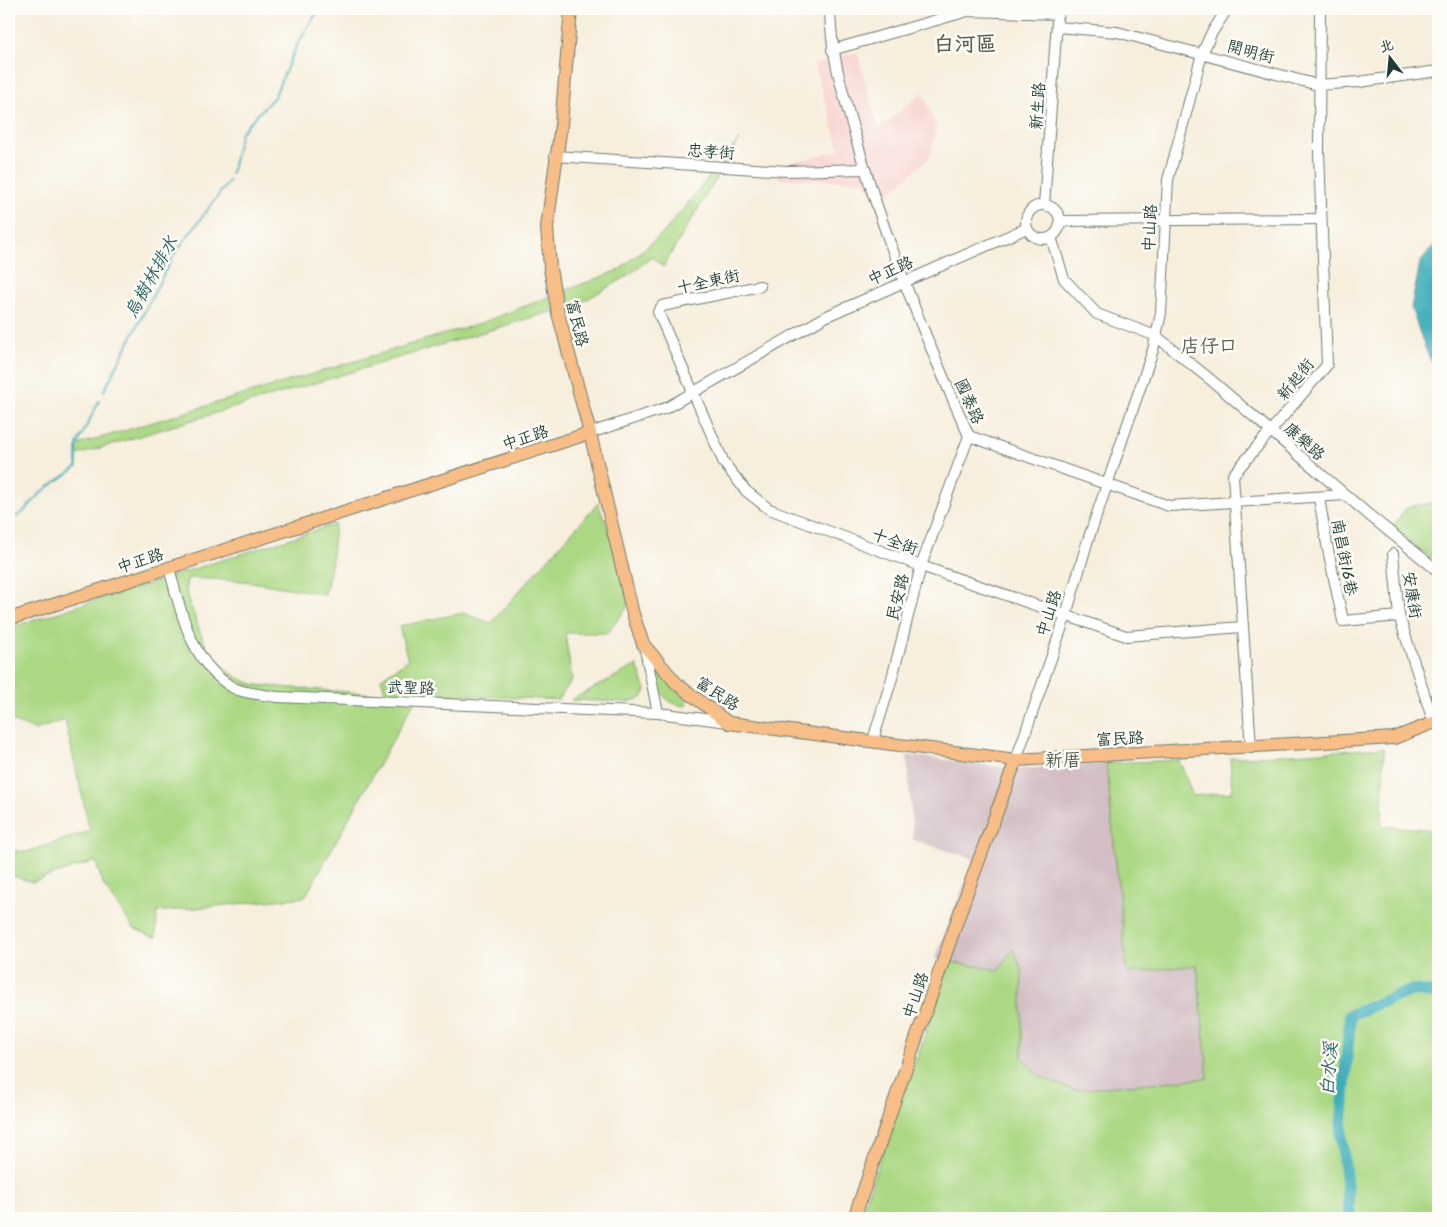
<svg xmlns="http://www.w3.org/2000/svg" width="1447" height="1227" font-family="Kalam,'LXGW WenKai TC',sans-serif">
<style>
.built{fill:#f7d0cc}
.industrial{fill:#d2bec3}
.green{fill:#acd884;stroke:#668a5c}
.water{fill:#3eadba;stroke:#2e7577}
.lines{fill:none;stroke-linecap:round;stroke-linejoin:round}
.stream{stroke:#3eadba;stroke-width:2}
.river{stroke:#3eadba;stroke-width:12}
.minor-casing{stroke:#6b7b6f;stroke-width:12}
.major-casing{stroke:#6b7b6f;stroke-width:14}
.minor{stroke:#fff;stroke-width:10}
.major{stroke:#f7be88;stroke-width:12}
.labels{text-anchor:middle;stroke-width:5;stroke-linejoin:round;paint-order:stroke}
.street-label{font-size:16px;fill:#1f3d34;stroke:#fdfcf7}
.water-label{font-size:18px;font-style:italic;fill:#2a6463;stroke:#fdfcf7}
.neighbourhood-label{font-size:18px;fill:#595e4f;stroke:#fdfcf7}
.quarter-label{font-size:19px;fill:#595e4f;stroke:#fdfcf7}
.district-label{font-size:21px;font-weight:bold;fill:#595e4f;stroke:#fdfcf7}
</style>
<rect width="100%" height="100%" fill="#fdfcf7"/>
<filter id="ink" filterUnits="userSpaceOnUse"><feTurbulence type="fractalNoise" baseFrequency=".02" numOctaves="2"/><feDisplacementMap in="SourceGraphic" scale="10" xChannelSelector="R" yChannelSelector="G"/><feConvolveMatrix kernelMatrix="1 2 1 2 8 2 1 2 1" color-interpolation-filters="sRGB"/></filter>
<filter id="wash" filterUnits="userSpaceOnUse"><feTurbulence type="fractalNoise" baseFrequency=".0096" numOctaves="4" result="noise"/><feDisplacementMap in="SourceGraphic" scale="20" xChannelSelector="R" yChannelSelector="G"/><feGaussianBlur stdDeviation="1.12" result="paint"/><feColorMatrix in="noise" values="0 0 0 0 0 0 0 0 0 0 0 0 0 0 0 0 0 1.4 0 .05"/><feComposite in="paint" operator="in"/></filter>
<g filter="url(#wash)">
<rect width="100%" height="100%" fill="#f7eedc"/>
<polygon class="built" points="857,52 879,129 923,92 936,128 931,156 887,195 873,199 866,181 779,179 780,165 840,150 814,64"/>
<polygon class="industrial" points="907,755 1019,769 1106,763 1127,972 1197,965 1208,1078 1073,1090 1040,1077 1022,1058 1022,970 1013,950 999,970 935,959 974,859 913,840"/>
<g class="green">
<polygon points="740,139 663,267 652,257 626,277 580,303 77,455 77,445 481,323 619,270 664,232"/>
<polygon points="1438,502 1438,563 1392,527 1407,507"/>
<path d="M598,503L621,563L628,606L608,633H565L572,680L558,700L419,693L305,897L157,912L156,938L133,928L104,886L95,861L32,882L9,875V850L26,852L90,831L65,720L35,730L9,720V628L335,524L331,567L325,594L245,581L188,578C183,590 188,600 193,612C205,649 216,671 255,685L386,695L381,678L408,660L399,626L463,613L491,623Z"/>
<polygon points="637,665 646,690 642,698 629,702 571,700"/>
<path d="M660,673L689,701L685,706C666,704 659,693 656,676Z"/>
<polygon points="1384,748 1382,826 1438,830 1438,1218 859,1218 951,962 999,970 1013,949 1022,970 1022,1058 1040,1077 1073,1090 1208,1078 1197,965 1127,973 1106,763 1179,760 1193,796 1232,792 1230,758"/>
</g>
<polygon class="water" points="1438,240 1438,375 1426,350 1411,308 1420,263"/>
<g class="lines">
<g class="stream">
<polyline points="231,174 241,132 274,97 296,47 319,9"/>
<polyline points="104,391 173,256 229,181"/>
<polyline points="9,521 22,513 43,491 77,467 77,445 99,401"/>
</g>
<polyline class="river" points="1350,1218 1341,1134 1350,1015 1412,990 1438,994"/>
</g>
</g>
<g filter="url(#ink)">
<g class="lines">
<g class="minor-casing">
<g id="minor">
<path d="M830,9C831,56 842,89 855,135C884,238 925,337 969,436L1169,506L1345,495"/>
<polyline points="1057,27 1117,32 1318,85 1359,82 1438,71"/>
<polyline points="832,50 968,11 1058,14"/>
<polyline points="555,156 787,171 865,169"/>
<circle cx="1043" cy="222" r="17"/>
<polyline points="1044,205 1057,21"/>
<polyline points="1061,221 1321,219"/>
<polyline points="1051,237 1064,279 1097,314 1156,336 1211,380 1369,515 1438,571"/>
<polyline points="760,286 662,306 658,312 724,463 746,491 769,509 921,566 1126,636 1242,627"/>
<polyline points="590,433 666,408 827,316 1027,228"/>
<polyline points="1319,498 1327,545 1343,621 1399,616"/>
<polyline points="1393,554 1399,616 1434,724"/>
<path d="M169,568C181,611 190,662 232,687C243,694 264,694 277,697L658,713L728,722"/>
<polyline points="644,644 658,713"/>
<polyline points="873,740 892,678 921,566 969,436"/>
<polyline points="1251,748 1233,475 1327,365 1319,152 1320,9"/>
<polyline points="1016,760 1066,615 1087,543 1153,350 1161,313 1168,180 1202,54 1211,34 1227,9"/>
</g>
</g>
<g class="major-casing">
<g id="major">
<polyline points="571,9 561,125 547,227 550,268 558,313 590,433 633,614 643,644 677,684 729,723 1016,760 1394,738 1438,721"/>
<polyline points="9,619 590,433"/>
<polyline points="854,1218 966,895 1016,760"/>
</g>
</g>
<use href="#minor" class="minor"/>
<use href="#major" class="major"/>
</g>
</g>
<g class="labels">
<g class="street-label">
<text transform="translate(1251 51) rotate(15)" y="6">開明街</text>
<text transform="translate(1037 106) rotate(-86)" y="6">新生路</text>
<text transform="translate(711 151) rotate(4)" y="6">忠孝街</text>
<text transform="translate(1149 228) rotate(-87)" y="6">中山路</text>
<text transform="translate(890 270) rotate(-24)" y="6">中正路</text>
<text transform="translate(708 281) rotate(-12)" y="6">十全東街</text>
<text transform="translate(578 323) rotate(76)" y="6">富民路</text>
<text transform="translate(1295 379) rotate(-51)" y="6">新起街</text>
<text transform="translate(970 401) rotate(66)" y="6">國泰路</text>
<text transform="translate(525 437) rotate(-18)" y="6">中正路</text>
<text transform="translate(1305 441) rotate(41)" y="6">康樂路</text>
<text transform="translate(895 541) rotate(20)" y="6">十全街</text>
<text transform="translate(1345 557) rotate(79)" y="6">南昌街16巷</text>
<text transform="translate(140 560) rotate(-18)" y="6">中正路</text>
<text transform="translate(1413 595) rotate(81)" y="6">安康街</text>
<text transform="translate(897 597) rotate(-76)" y="6">民安路</text>
<text transform="translate(1048 613) rotate(-72)" y="6">中山路</text>
<text transform="translate(411 687) rotate(2)" y="6">武聖路</text>
<text transform="translate(718 693) rotate(33)" y="6">富民路</text>
<text transform="translate(1120 738) rotate(-3)" y="6">富民路</text>
<text transform="translate(915 995) rotate(-71)" y="6">中山路</text>
</g>
<g class="water-label">
<text transform="translate(151 277) rotate(-61)" y="6">烏樹林排水</text>
<text transform="translate(1329 1069) rotate(-86)" y="6">白水溪</text>
</g>
<g class="neighbourhood-label">
<text x="1063" y="766">新厝</text>
</g>
<g class="quarter-label">
<text x="1209" y="352">店仔口</text>
</g>
<g class="district-label">
<text x="965" y="51">白河區</text>
</g>
</g>
<rect width="1447" height="1227" fill="none" stroke="#fdfcf7" stroke-width="30"/>
<g transform="translate(1390 58) rotate(344)" stroke="#fdfcf7" stroke-width="4" paint-order="stroke">
<path d="M0-4L9 19L0 12L-9 19Z" fill="#1f3d34"/>
<text y="-8" font-size="14" font-weight="bold" text-anchor="middle" fill="#1f3d34">北</text>
</g>
</svg>
